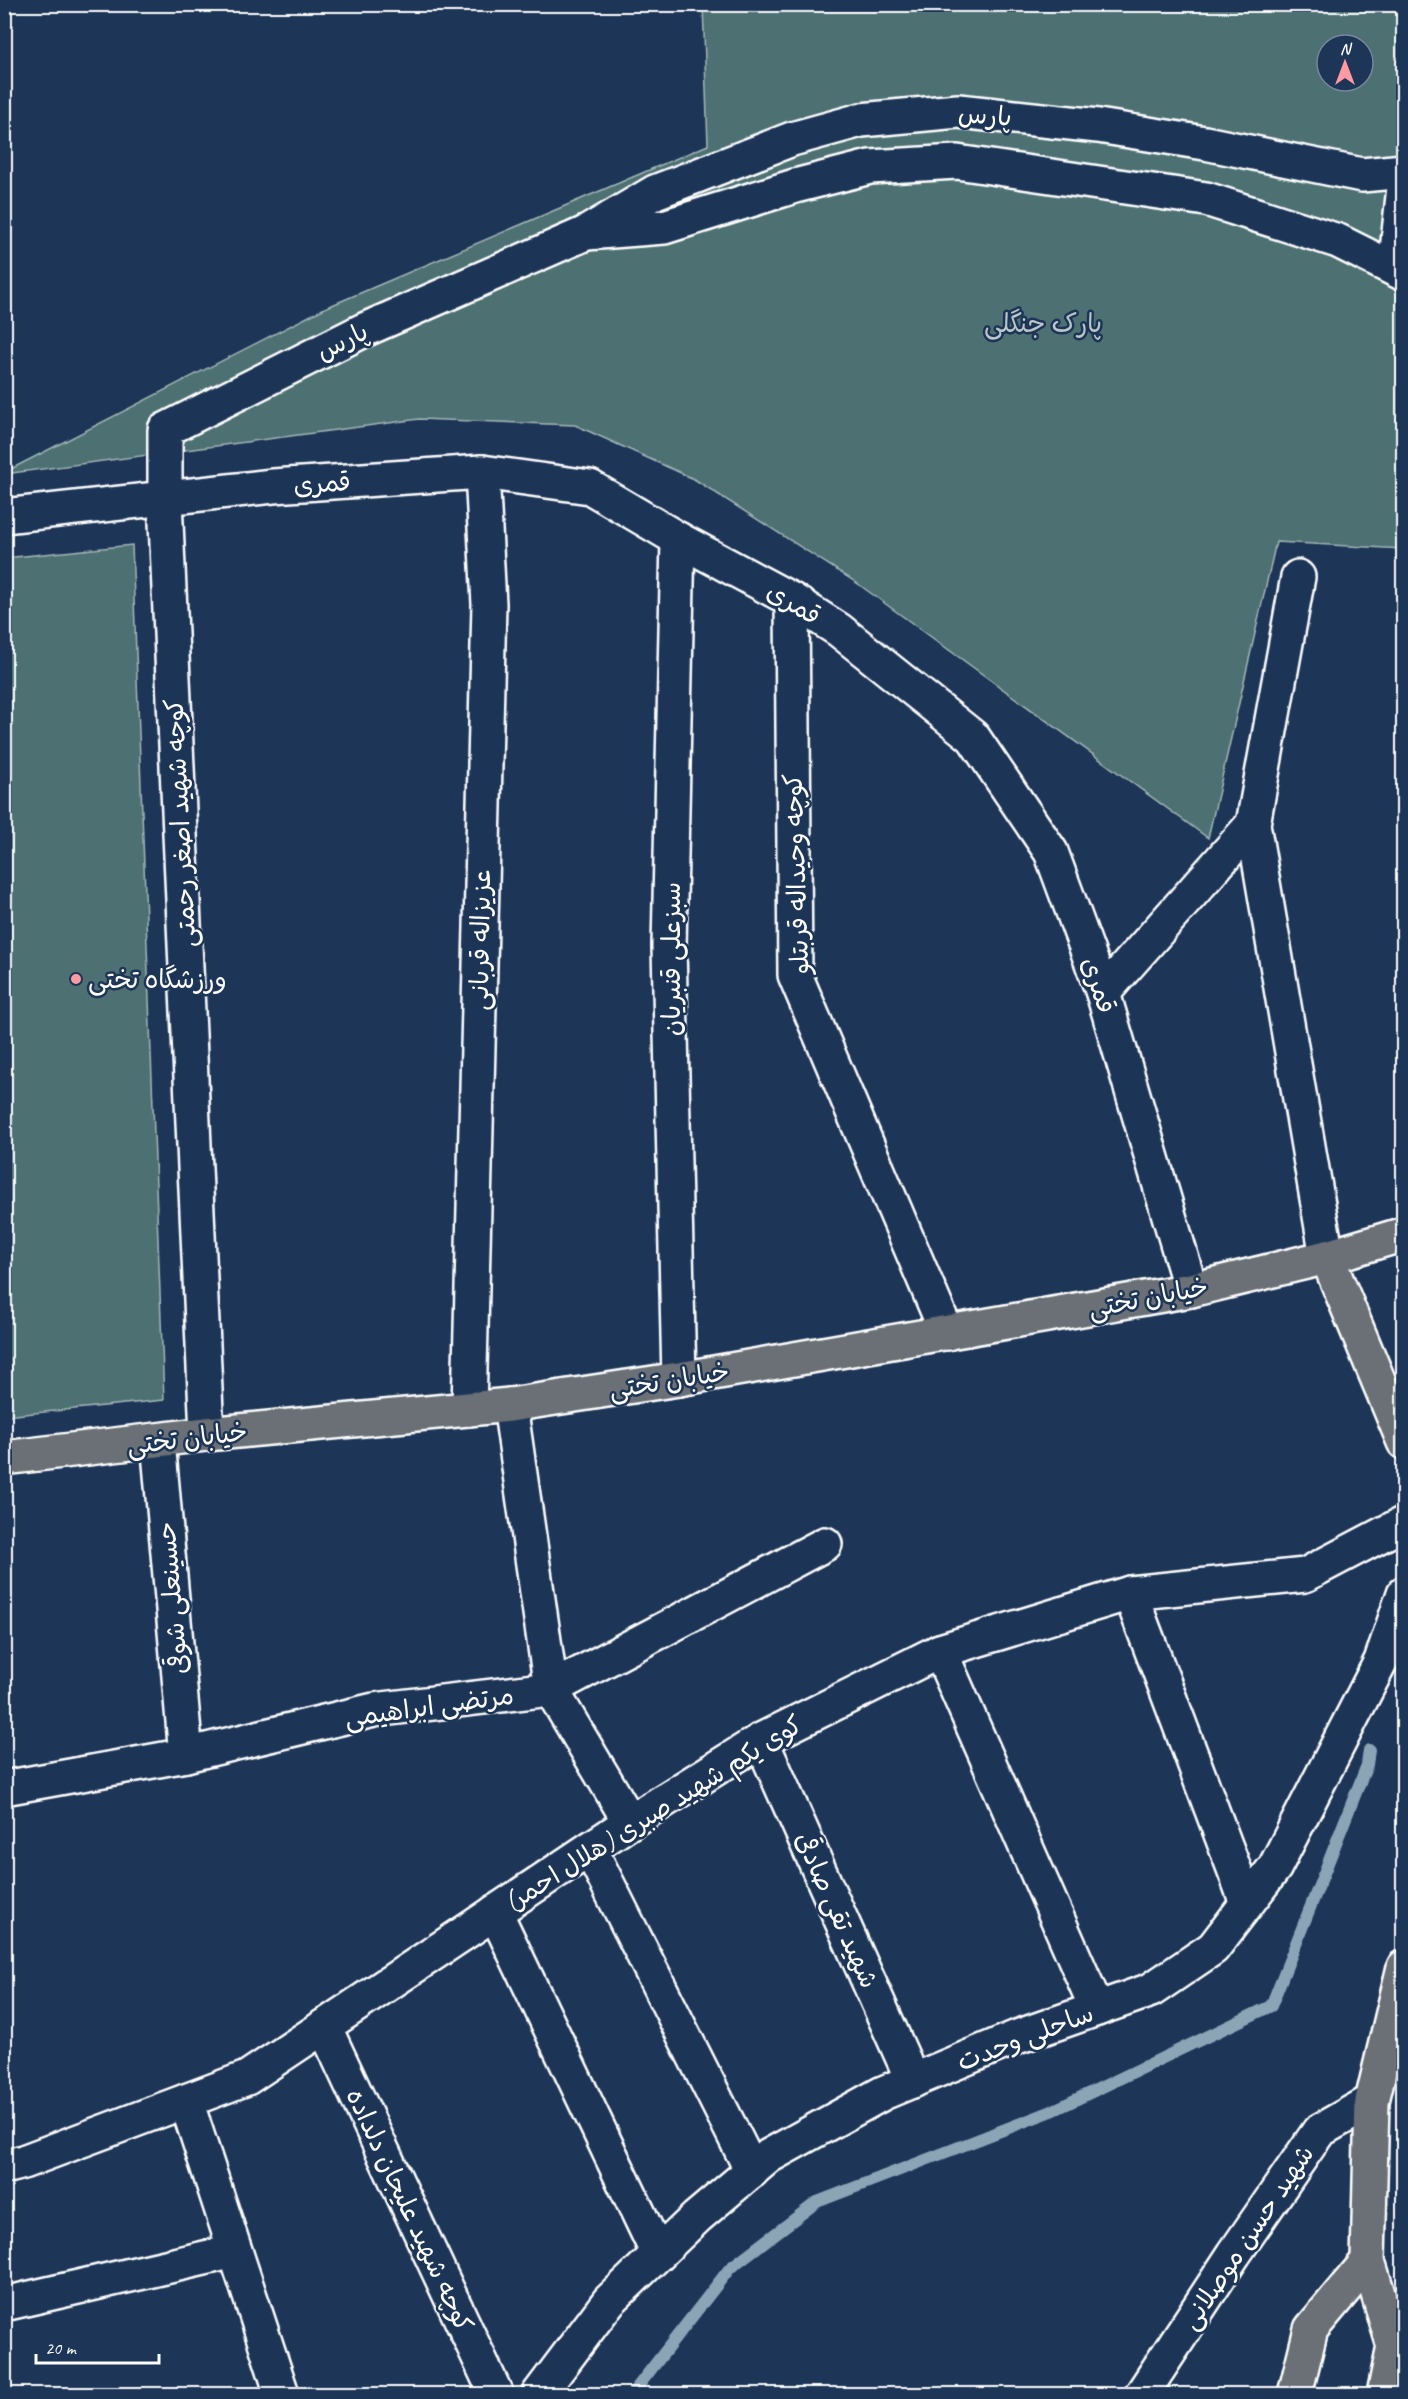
<svg xmlns="http://www.w3.org/2000/svg" width="1408" height="2399" font-family="Caveat,'Playpen Sans Arabic',sans-serif">
<style>
.green{fill:#4d7072;stroke:#a6b8b8;stroke-width:1.5;fill-rule:evenodd}
.lines{fill:none;stroke-linecap:round;stroke-linejoin:round}
.stream{stroke:#8ca5b6;stroke-width:12}
.minor-casing{stroke:#fff;stroke-width:38}
.major-casing{stroke:#fff;stroke-width:38}
.minor{stroke:#1d3557;stroke-width:33}
.major{stroke:#6a7074;stroke-width:33}
.poi-dot{fill:#ff9aa2;stroke:#1d3557;stroke-width:2}
.labels{text-anchor:middle;stroke-width:5;stroke-linejoin:round;paint-order:stroke}
.street-label{font-size:26px;fill:#fff;stroke:#1d3557}
.park-label{font-size:26px;fill:#b8c6c7;stroke:#1d3557}
.poi-label{font-size:26px;fill:#fff;stroke:#1d3557;text-anchor:start}
</style>
<rect width="100%" height="100%" fill="#1d3557"/>
<filter id="ink" filterUnits="userSpaceOnUse"><feTurbulence type="fractalNoise" baseFrequency=".0167" numOctaves="2"/><feDisplacementMap in="SourceGraphic" scale="12" xChannelSelector="R" yChannelSelector="G"/><feConvolveMatrix kernelMatrix="1 2 1 2 8 2 1 2 1" color-interpolation-filters="sRGB"/></filter>
<g filter="url(#ink)">
<g class="green">
<path d="M703,5H1403V549L1276,542L1208,838L854,581L694,479L575,425L419,419L5,474V472L325,308L708,145ZM1327,45H1363V81H1327Z"/>
<polygon points="132,545 164,1400 5,1416 5,558"/>
</g>
<g class="lines">
<polyline class="stream" points="632,2394 730,2268 817,2202 1052,2111 1271,2006 1367,1765 1369,1750"/>
<g class="minor-casing">
<g id="minor">
<polyline points="1404,171 1362,175 1205,143 1098,126 958,111 861,120 792,139 655,192 586,233 664,227 795,186 870,167 957,162 1206,199 1338,241 1404,274"/>
<polyline points="1395,269 1404,187"/>
<polyline points="4,516 273,486 482,472 590,487 678,539 792,600 839,630 973,737 1051,852 1103,993 1191,1290"/>
<polyline points="678,539 669,946 679,1379"/>
<polyline points="1298,577 1253,824 1327,1257"/>
<polyline points="792,600 795,975 947,1333"/>
<polyline points="1103,993 1253,824"/>
<polyline points="510,1405 551,1689 630,1822"/>
<polyline points="469,1409 489,604 482,472"/>
<polyline points="207,1434 165,500 165,430 364,330 586,233"/>
<polyline points="158,1441 186,1755"/>
<polyline points="1130,1593 1247,1903"/>
<polyline points="940,1651 1097,2009"/>
<polyline points="761,1740 913,2081"/>
<polyline points="4,1788 186,1755 374,1710 551,1689 825,1544"/>
<polyline points="590,1849 752,2171"/>
<polyline points="495,1912 658,2254"/>
<polyline points="324,2026 496,2394"/>
<polyline points="186,2101 282,2394"/>
<polyline points="4,2167 23,2162 247,2078 630,1822 761,1740 940,1651 1130,1593 1305,1575 1404,1523"/>
<polyline points="4,2304 235,2251"/>
<polyline points="539,2394 609,2301 697,2217 769,2156 883,2093 1017,2037 1151,1990 1213,1948 1275,1867 1381,1661 1404,1593"/>
<polyline points="1142,2394 1234,2254 1319,2131 1372,2101"/>
</g>
</g>
<g class="major-casing">
<g id="major">
<polyline points="1327,1257 1404,1442"/>
<polyline points="4,1458 207,1434 510,1405 679,1379 1191,1290 1327,1257 1404,1234"/>
<polyline points="1295,2394 1311,2329 1368,2261"/>
<polyline points="1384,2394 1394,2346 1368,2261 1372,2101 1404,1967"/>
</g>
</g>
<use href="#minor" class="minor"/>
<use href="#major" class="major"/>
</g>
</g>
<circle class="poi-dot" cx="76" cy="979" r="6"/>
<g class="labels">
<g class="street-label">
<text transform="translate(985 115) rotate(4)" y="9">پارس</text>
<text transform="translate(342 341) rotate(-26)" y="9">پارس</text>
<text transform="translate(322 483) rotate(-4)" y="9">قمری</text>
<text transform="translate(794 603) rotate(31)" y="9">قمری</text>
<text transform="translate(180 823) rotate(-93)" y="9">کوچه شهید اصغر رحمتی</text>
<text transform="translate(796 874) rotate(-92)" y="9">کوچه وحیداله قربتلو</text>
<text transform="translate(480 940) rotate(-89)" y="9">عزیزاله قربانی</text>
<text transform="translate(671 959) rotate(-90)" y="9">سبزعلی قنبریان</text>
<text transform="translate(1099 985) rotate(71)" y="9">قمری</text>
<text transform="translate(1148 1297) rotate(-11)" y="9">خیابان تختی</text>
<text transform="translate(669 1380) rotate(-9)" y="9">خیابان تختی</text>
<text transform="translate(187 1438) rotate(-7)" y="9">خیابان تختی</text>
<text transform="translate(172 1598) rotate(-95)" y="9">حسینعلی شوقی</text>
<text transform="translate(429 1706) rotate(-8)" y="9">مرتضی ابراهیمی</text>
<text transform="translate(653 1813) rotate(-32)" y="9">کوی یکم شهید صبری (هلال احمر)</text>
<text transform="translate(837 1910) rotate(66)" y="9">شهید تقی صادقی</text>
<text transform="translate(1025 2037) rotate(-21)" y="9">ساحلی وحدت</text>
<text transform="translate(410 2210) rotate(65)" y="9">کوچه شهید علیجان دلداده</text>
<text transform="translate(1247 2237) rotate(-56)" y="9">شهید حسن موصلانی</text>
</g>
<g class="park-label">
<text x="1043" y="332">پارک جنگلی</text>
</g>
<g class="poi-label">
<text x="88" y="988">ورزشگاه تختی</text>
</g>
</g>
<rect width="1408" height="2399" fill="none" stroke="#1d3557" stroke-width="24"/>
<rect x="12" y="12" width="1384" height="2375" fill="none" stroke="#fff" stroke-width="2" filter="url(#ink)"/>
<g transform="translate(1345 63)"><circle r="28" fill="#1d3557" stroke="#77869a" stroke-width="1.5"/>
<path d="M0-4.5L10 22L0 15L-10 22Z" fill="#ff9aa2"/>
<text y="-9" font-size="16" font-weight="bold" text-anchor="middle" fill="#ffffff">N</text>
</g>
<path d="M36 2354v9h123v-9" fill="none" stroke="#ffffff" stroke-width="3"/>
<text x="45" y="2354" font-size="18" fill="#ffffff" stroke="#1d3557" stroke-width="4.5" paint-order="stroke">20 m</text>
</svg>
